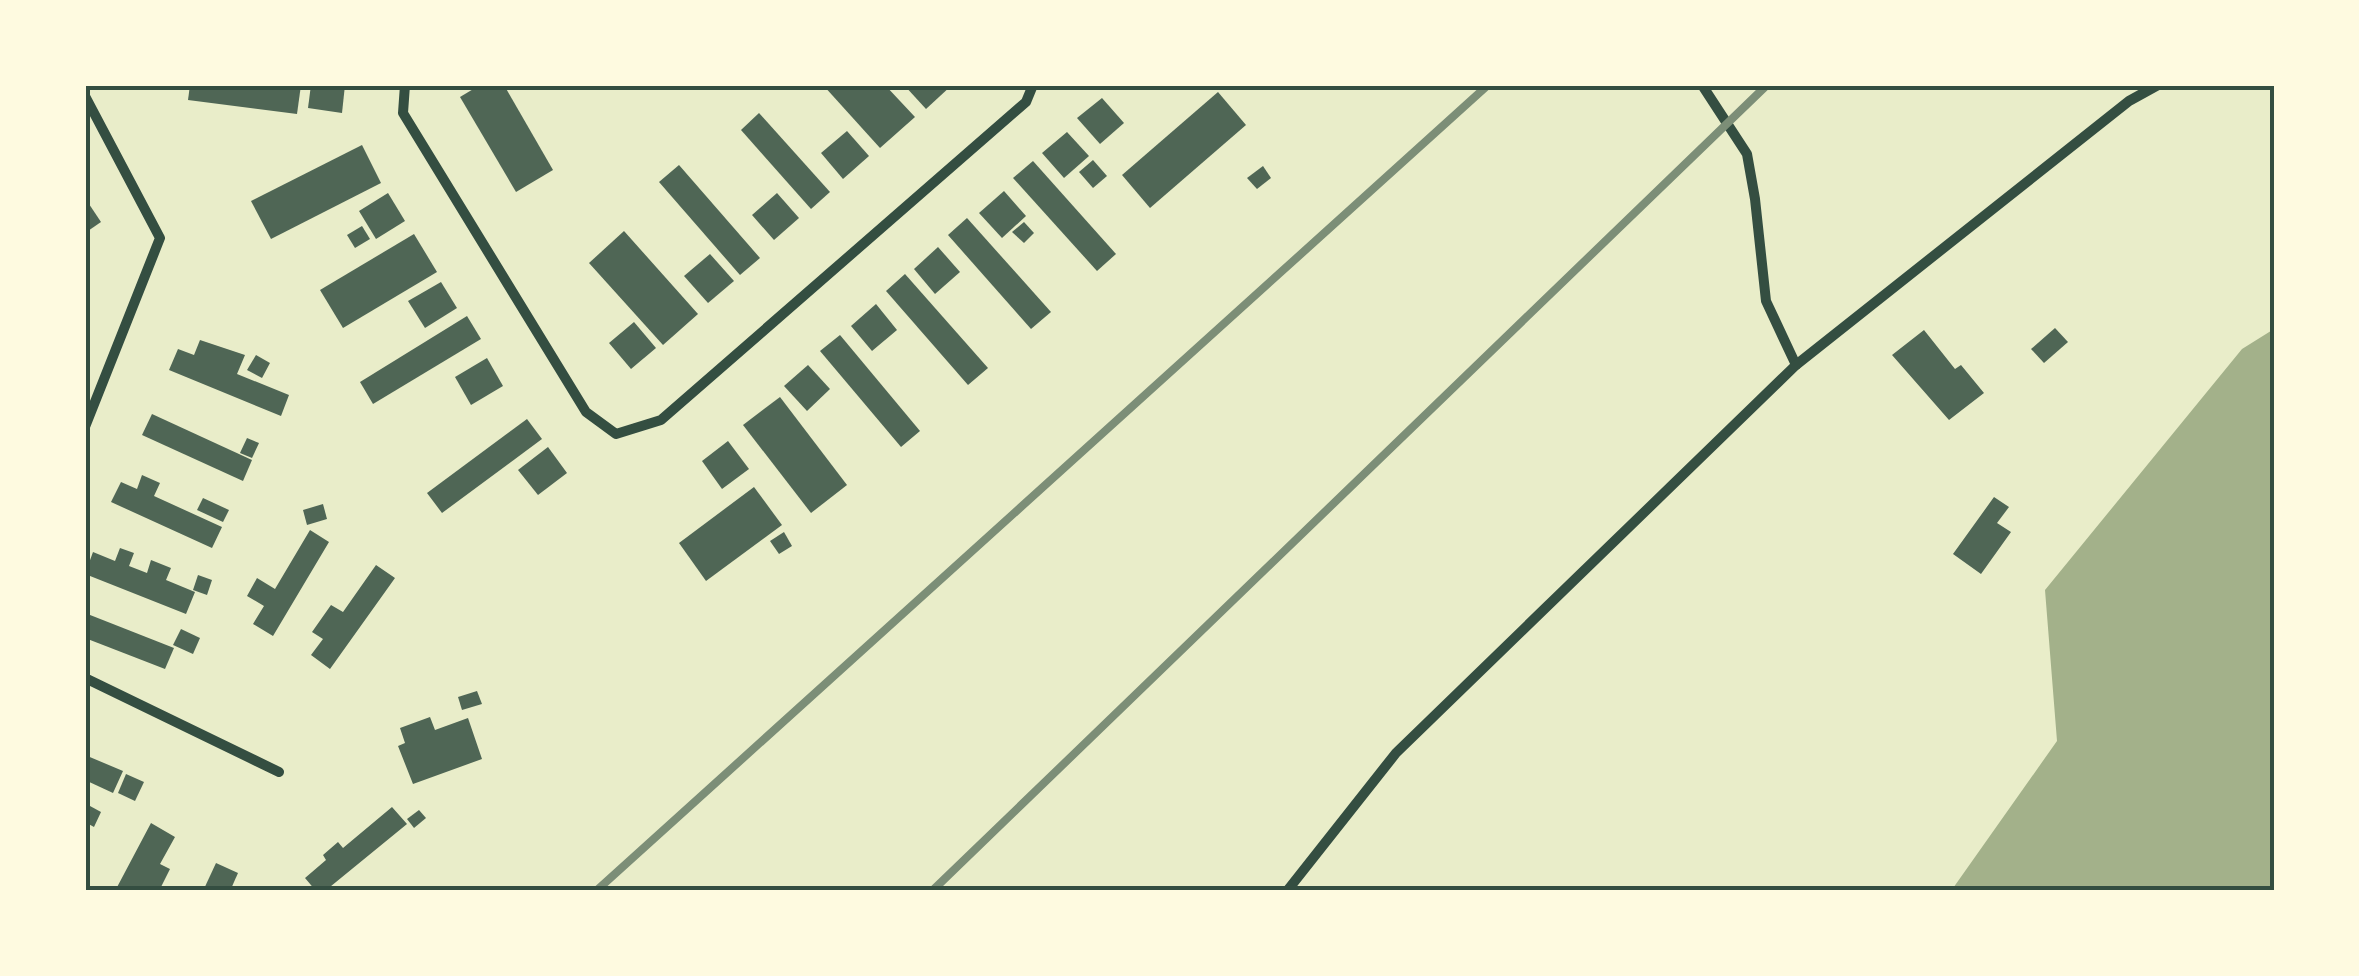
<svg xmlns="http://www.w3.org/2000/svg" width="2359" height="976" font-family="Roboto,sans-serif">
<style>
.water{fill:#a3b18a}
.building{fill:#4f6655}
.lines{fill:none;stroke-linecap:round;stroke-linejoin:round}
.minor{stroke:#344e41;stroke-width:10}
.rail{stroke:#7c8e77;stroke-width:8}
.neatline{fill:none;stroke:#344e41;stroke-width:4}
</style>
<rect width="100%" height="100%" fill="#e9edc9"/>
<polygon class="water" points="2274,329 2274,891 1951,891 2057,741 2045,590 2242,349"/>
<g class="building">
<polygon points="190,85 301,85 297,114 188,100"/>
<polygon points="311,85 345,85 342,113 308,108"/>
<polygon points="480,85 504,85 553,170 516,192 460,97"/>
<polygon points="823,85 885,85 915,117 880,148"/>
<polygon points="904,85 952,85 926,109"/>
<polygon points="1218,92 1246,125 1150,208 1122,175"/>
<polygon points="1102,98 1124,123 1100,144 1077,118"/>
<polygon points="759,113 830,192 811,209 741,130"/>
<polygon points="847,131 869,156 843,179 821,153"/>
<polygon points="1067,132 1089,156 1064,178 1042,153"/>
<polygon points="362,145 381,183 271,239 251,201"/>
<polygon points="1093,160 1107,176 1093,188 1079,172"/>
<polygon points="1033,161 1116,254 1097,271 1013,178"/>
<polygon points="679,165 760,258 740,275 659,182"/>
<polygon points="1263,166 1271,178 1257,189 1247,178"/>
<polygon points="1004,191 1026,216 1002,238 979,213"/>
<polygon points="388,193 405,221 376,239 359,211"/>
<polygon points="777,193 799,218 774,240 752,215"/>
<polygon points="85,198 101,222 85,233"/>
<polygon points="967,218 1051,312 1031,329 948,235"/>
<polygon points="1024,222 1034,233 1024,243 1012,232"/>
<polygon points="362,226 370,239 355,248 347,235"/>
<polygon points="624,231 698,314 663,345 589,263"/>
<polygon points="414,234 437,272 343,328 320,290"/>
<polygon points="938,247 960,272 935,294 914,269"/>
<polygon points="710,254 734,281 708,303 684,276"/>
<polygon points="905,274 988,368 968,385 886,291"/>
<polygon points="441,282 457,308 425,328 408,301"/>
<polygon points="876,304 897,330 872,351 851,326"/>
<polygon points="467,316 481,339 373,404 360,382"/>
<polygon points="634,322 656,348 631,369 609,343"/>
<polygon points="2055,328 2068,342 2044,363 2031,349"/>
<polygon points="1924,330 1955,369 1961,365 1984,393 1949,420 1892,355"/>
<polygon points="840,335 920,431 901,447 820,351"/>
<polygon points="200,340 245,355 237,374 289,395 281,416 169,370 178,349 194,355"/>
<polygon points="256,355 270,363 262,378 247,370"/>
<polygon points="487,358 503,386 471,405 455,377"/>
<polygon points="808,365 830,389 807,411 784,386"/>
<polygon points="780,397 847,485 811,513 743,425"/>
<polygon points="152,414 252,460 243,481 142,435"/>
<polygon points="527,419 542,439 442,513 427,493"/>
<polygon points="247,438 259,443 252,458 240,453"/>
<polygon points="728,441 749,469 722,489 702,461"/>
<polygon points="548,447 567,473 538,495 518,470"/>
<polygon points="142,475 160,483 154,496 222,527 212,548 111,502 121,482 137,489"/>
<polygon points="754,487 782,525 706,581 679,543"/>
<polygon points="1994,497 2009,507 1997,523 2011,532 1981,574 1953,554"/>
<polygon points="203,498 229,510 223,522 197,510"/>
<polygon points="323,504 327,519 307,525 303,510"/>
<polygon points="310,530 329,542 273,636 253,624 264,606 247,596 257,578 275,589"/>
<polygon points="784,532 792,546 779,554 770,541"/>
<polygon points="120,548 134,553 129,566 147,573 151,560 171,568 166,580 195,592 186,614 85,574 93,552 115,561"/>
<polygon points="376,565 395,578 330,669 311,655 323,639 312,632 331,605 343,612"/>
<polygon points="198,575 212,580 207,595 193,590"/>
<polygon points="85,613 174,648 165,669 85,638"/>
<polygon points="181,629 200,638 193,654 173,645"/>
<polygon points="477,691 482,704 462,710 458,697"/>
<polygon points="430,717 435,730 468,718 482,759 413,784 398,746 405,743 400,728"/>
<polygon points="85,755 123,771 113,793 85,780"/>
<polygon points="126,774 144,782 135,801 118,793"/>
<polygon points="90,806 101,812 94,827 85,822 85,815"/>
<polygon points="392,807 407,824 325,891 316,891 305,878 326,860 323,855 338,842 343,848"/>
<polygon points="419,810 426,818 414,828 407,819"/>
<polygon points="151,823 175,837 160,864 170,869 159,891 115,891"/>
<polygon points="216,863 238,873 230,891 203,891"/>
</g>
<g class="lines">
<g class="minor">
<polyline points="405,85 403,113 586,412 616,434 661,420 1026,102 1033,85"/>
<polyline points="1702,85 1747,154 1755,199 1766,301 1796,365"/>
<polyline points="85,96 160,238 85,427"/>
<polyline points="85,678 279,772"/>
<polyline points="1287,891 1396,753 1796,365 2129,101 2158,85"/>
</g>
<g class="rail">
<polyline points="596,891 1488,85"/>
<polyline points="932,891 1767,85"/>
</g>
</g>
<rect width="2359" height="976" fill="none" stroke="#fefae0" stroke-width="175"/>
<rect x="88" y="88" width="2184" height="800" class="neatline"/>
</svg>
